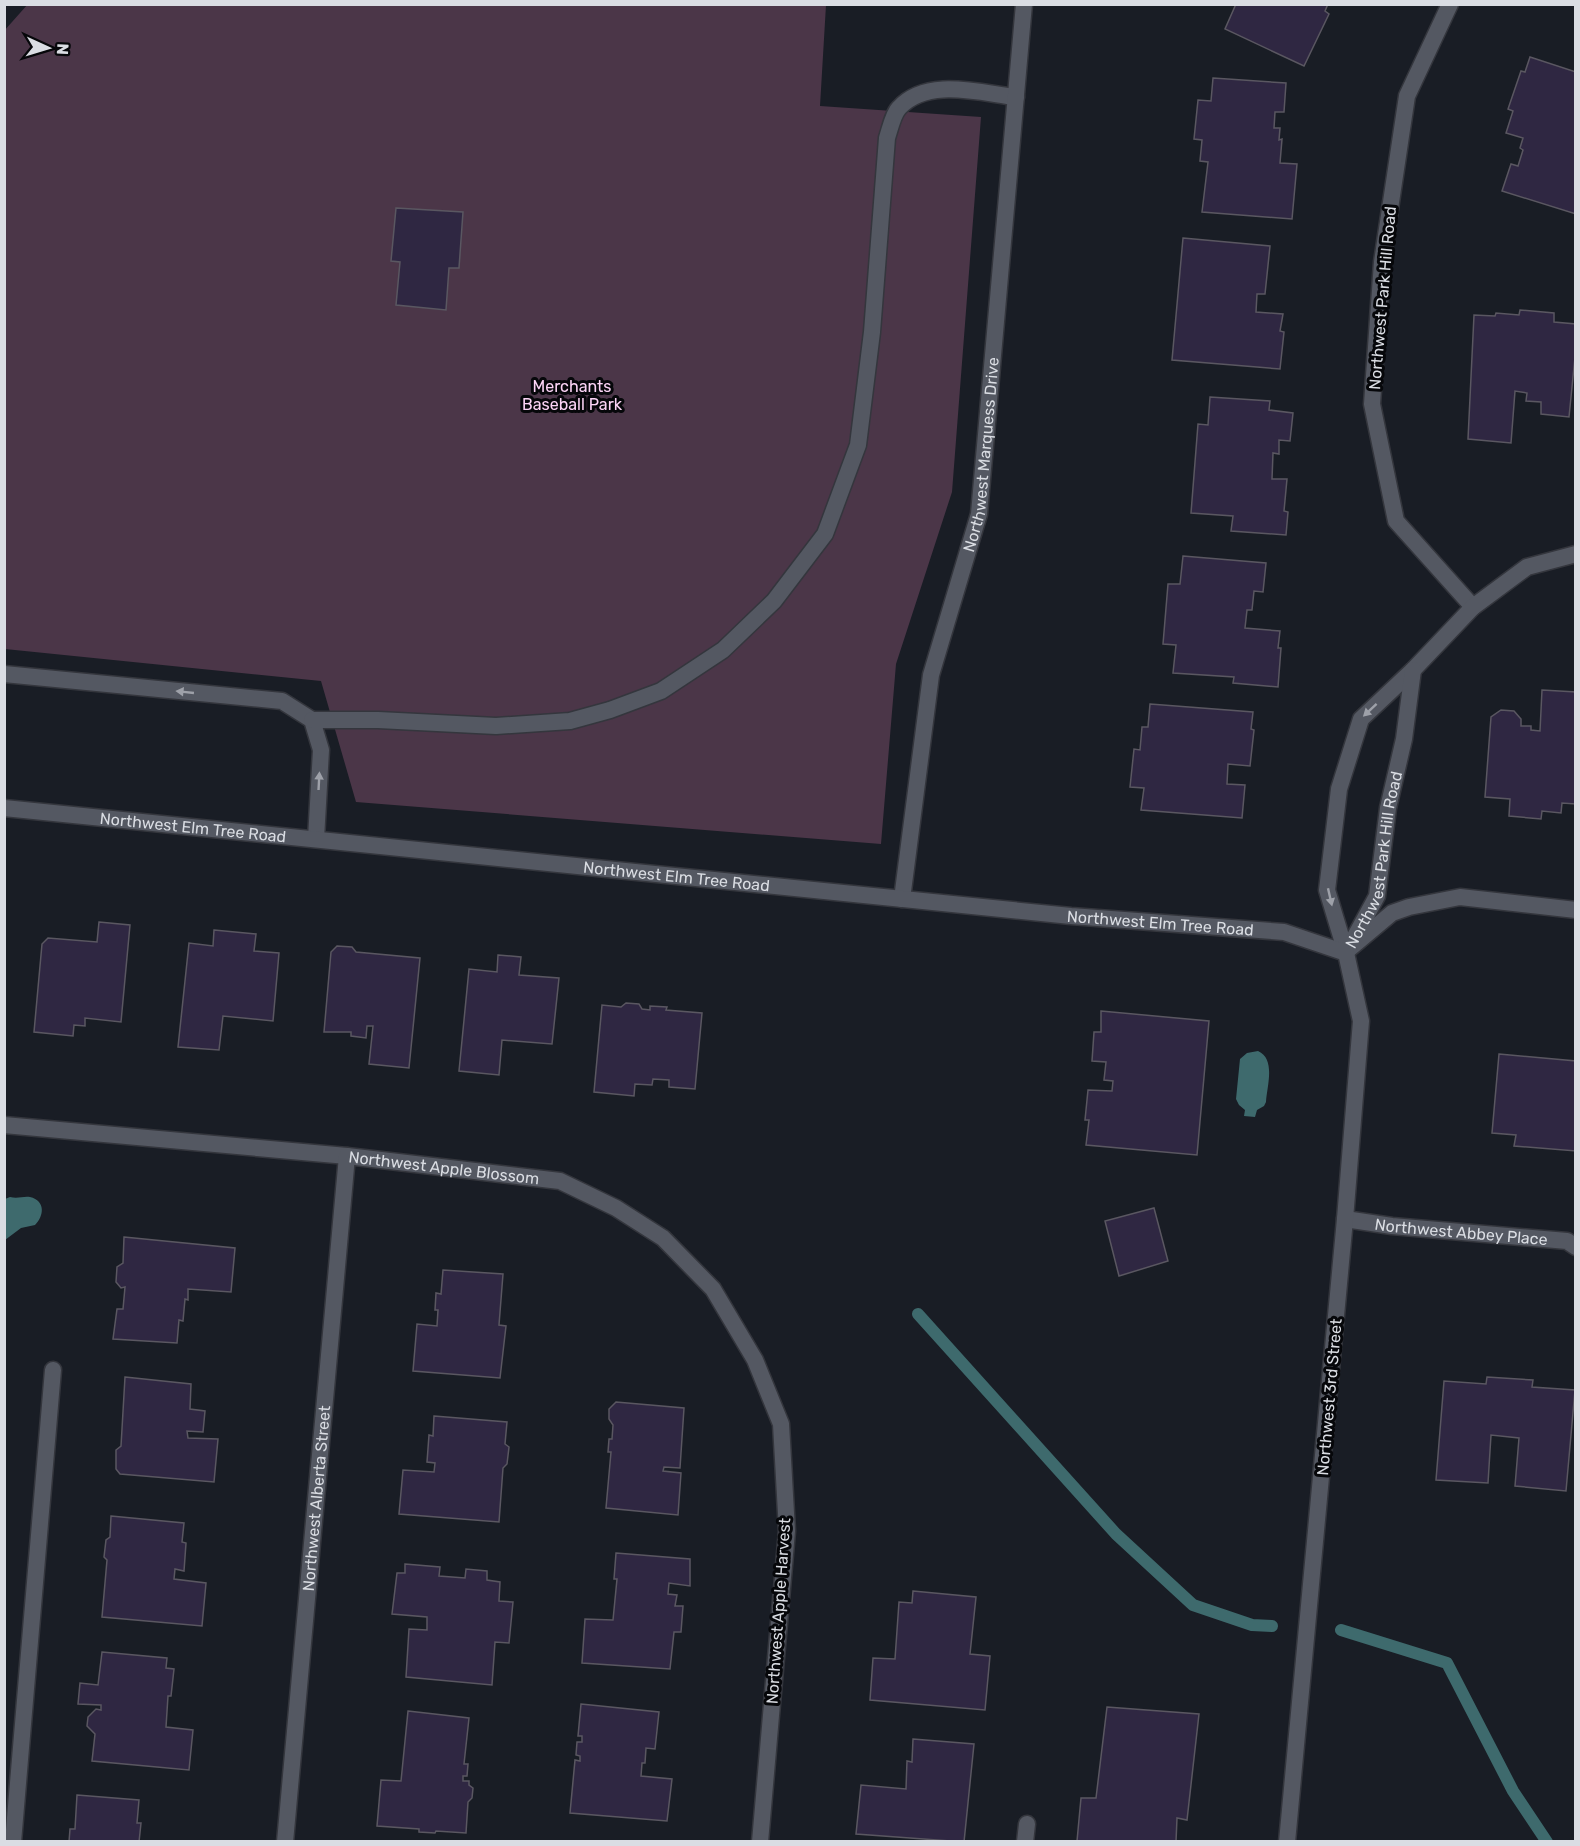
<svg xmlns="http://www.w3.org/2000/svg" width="1580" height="1846" font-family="Rubik,sans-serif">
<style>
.green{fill:#4b3648}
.water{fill:#3e6a6d}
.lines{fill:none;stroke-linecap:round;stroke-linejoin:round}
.stream{stroke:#3e6a6d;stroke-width:12}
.building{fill:#2f2742;stroke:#5a5761;stroke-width:1.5}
.service-casing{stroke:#34363d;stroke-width:19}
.minor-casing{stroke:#34363d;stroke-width:19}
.tertiary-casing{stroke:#34363d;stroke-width:19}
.service{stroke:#545862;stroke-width:16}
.minor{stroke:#545862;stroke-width:16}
.tertiary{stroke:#545862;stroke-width:16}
.oneway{fill:#9ea1a9}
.labels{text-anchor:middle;stroke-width:6;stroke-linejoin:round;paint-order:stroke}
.street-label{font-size:16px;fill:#dadde3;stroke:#06070a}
.park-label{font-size:16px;fill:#fcd4f6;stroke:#06070a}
</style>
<rect width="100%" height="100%" fill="#191d25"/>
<polygon class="green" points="28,4 826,5 820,106 981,117 952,492 896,664 881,844 356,802 321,681 5,649 4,31"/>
<g class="water">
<path d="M1258,1051C1276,1059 1267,1086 1266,1102L1264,1106L1257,1110L1255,1117L1244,1116L1245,1110L1239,1105L1236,1099L1240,1059L1247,1053Z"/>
<path d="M10,1197C18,1199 23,1196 30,1197C46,1201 44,1216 35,1225L21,1228L5,1240V1199Z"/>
</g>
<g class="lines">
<g class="stream">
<polyline points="918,1314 1116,1534 1193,1605 1252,1625 1272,1626"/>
<polyline points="1341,1630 1447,1663 1513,1791 1547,1842"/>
</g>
</g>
<g class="building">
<polygon points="1236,4 1328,4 1325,11 1329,14 1304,66 1225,29"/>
<polygon points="1530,57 1576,72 1576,214 1502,191 1511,164 1518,166 1523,150 1520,148 1523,138 1506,133 1513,111 1508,109 1521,71 1525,72"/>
<polygon points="1213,78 1286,83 1284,112 1275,112 1274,128 1280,128 1279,140 1282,139 1280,163 1297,164 1292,219 1202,212 1208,162 1200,161 1202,140 1194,139 1198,100 1211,101"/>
<polygon points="396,208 463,212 459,268 449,268 446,310 396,305 400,262 391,261"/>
<polygon points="1183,238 1270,246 1265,294 1257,294 1256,312 1283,314 1280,331 1284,332 1280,369 1172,360"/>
<polygon points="1520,310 1554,313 1554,322 1576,324 1576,347 1569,417 1541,414 1541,402 1526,401 1527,393 1515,391 1511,443 1468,439 1474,315 1495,316 1496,313 1519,315"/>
<polygon points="1210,397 1270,401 1269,410 1293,413 1290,441 1279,440 1279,454 1273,453 1272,479 1287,479 1284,511 1288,512 1286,535 1231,531 1233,516 1191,513 1198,424 1208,425"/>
<polygon points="1183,556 1266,563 1263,592 1254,591 1252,610 1247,610 1245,628 1280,631 1278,648 1281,648 1278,687 1233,683 1234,677 1173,673 1176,645 1163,644 1168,584 1180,584"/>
<polygon points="1542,690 1576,692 1576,804 1562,803 1561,813 1542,811 1541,819 1509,816 1510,799 1485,797 1491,717 1501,710 1514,711 1521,719 1521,726 1531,726 1531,730 1540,731"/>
<polygon points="1150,704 1253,712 1251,729 1254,730 1250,766 1228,764 1227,784 1245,785 1242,818 1141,810 1144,788 1130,787 1134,749 1140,750 1142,727 1148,727"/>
<polygon points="99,922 130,925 121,1022 85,1018 85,1026 74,1025 73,1036 34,1032 42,944 48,938 97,942"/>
<polygon points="214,930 256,934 254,951 279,953 273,1021 223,1016 219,1050 178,1047 189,943 213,946"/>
<polygon points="337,946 352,947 356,952 420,958 409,1068 369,1064 373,1026 367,1026 366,1038 351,1036 351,1032 324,1032 331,952"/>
<polygon points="498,955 521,957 519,975 559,978 552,1044 502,1040 499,1075 459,1071 469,969 497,972"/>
<polygon points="626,1003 639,1004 642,1009 650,1010 650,1006 667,1007 666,1010 702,1013 695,1089 669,1087 669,1080 653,1079 652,1085 635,1084 634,1096 594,1092 602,1005 621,1007"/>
<polygon points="1101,1011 1209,1021 1197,1155 1086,1145 1089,1120 1085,1120 1088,1090 1112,1091 1113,1081 1104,1080 1106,1062 1092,1061 1094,1032 1101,1032"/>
<polygon points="1499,1054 1576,1061 1576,1151 1514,1146 1516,1135 1492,1133"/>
<polygon points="1154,1208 1168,1261 1119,1276 1105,1221"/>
<polygon points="124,1237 235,1248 231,1292 188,1289 188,1300 185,1299 183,1321 179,1320 177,1343 113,1339 117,1309 123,1309 125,1287 121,1288 116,1282 117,1267 123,1263"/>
<polygon points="443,1270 503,1274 499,1325 506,1326 500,1378 413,1371 417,1324 437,1326 438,1310 435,1310 436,1293 441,1294"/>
<polygon points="125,1377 191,1384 190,1409 205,1411 203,1432 187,1431 188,1438 218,1439 214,1482 120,1474 116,1469 116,1450 121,1446"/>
<polygon points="1487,1377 1533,1380 1532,1387 1575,1390 1566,1491 1515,1486 1519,1438 1491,1435 1488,1483 1436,1480 1444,1381 1486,1384"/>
<polygon points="616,1402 684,1408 680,1468 664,1467 663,1471 681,1473 678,1515 606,1508 611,1452 608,1452 609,1439 612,1439 613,1425 609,1419 609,1409"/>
<polygon points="434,1416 507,1422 505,1444 509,1447 507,1464 503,1468 499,1522 399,1514 403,1470 434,1472 435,1463 427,1462 429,1435 433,1436"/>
<polygon points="111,1516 184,1523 182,1542 186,1543 184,1571 175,1569 174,1579 206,1583 202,1626 102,1617 107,1560 104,1557 106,1540 110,1537"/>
<polygon points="616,1553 690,1559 690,1586 669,1583 668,1594 677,1595 675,1606 683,1606 681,1632 674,1632 670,1669 582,1663 585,1619 613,1620 617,1579 614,1579"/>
<polygon points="405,1564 440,1567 439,1576 465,1578 466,1569 487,1571 487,1580 500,1582 499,1601 513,1602 509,1643 495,1642 492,1685 406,1677 409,1629 427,1630 427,1617 392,1614 397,1573 405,1573"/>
<polygon points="913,1591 976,1597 970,1654 990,1656 985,1710 870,1700 873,1658 895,1659 899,1602 912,1603"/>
<polygon points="102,1652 167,1658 166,1668 174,1669 171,1696 168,1696 166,1727 193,1730 189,1770 92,1761 95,1734 87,1726 88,1717 96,1709 101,1710 101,1705 78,1704 80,1683 98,1685"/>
<polygon points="581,1704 659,1712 655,1749 646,1748 645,1763 642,1763 641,1776 672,1779 667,1821 570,1813 575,1760 580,1761 580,1756 576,1755 577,1742 582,1742 582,1736 578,1736"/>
<polygon points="1107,1707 1199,1714 1187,1820 1177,1818 1176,1842 1077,1841 1081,1798 1096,1798"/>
<polygon points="408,1711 469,1718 464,1764 468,1764 467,1776 463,1776 463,1781 469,1781 469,1785 473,1788 472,1798 468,1802 466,1833 436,1831 435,1833 419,1832 419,1829 377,1826 381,1780 401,1781"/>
<polygon points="913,1739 974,1744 964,1842 856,1834 861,1785 906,1789 907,1761 912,1762"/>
<polygon points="77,1795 139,1800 137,1823 141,1823 139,1842 69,1842 70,1829 75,1829"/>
</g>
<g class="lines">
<g class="service-casing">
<g id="service">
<polyline points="4,674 282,701 312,720 321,750 316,839"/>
<path d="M312,720H378L496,726L570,721L610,710L661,691L723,650L774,601L825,534L858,445L872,332L887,138C890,129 893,114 899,108C927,77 980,93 1016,97"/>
<polyline points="1348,950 1392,913 1409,907 1460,897 1576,910"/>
<polyline points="13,1842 53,1370"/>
<polyline points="1025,1842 1027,1824"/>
</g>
</g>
<g class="minor-casing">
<g id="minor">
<polyline points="1450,4 1407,96 1382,262 1372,404 1396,521 1473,607"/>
<path id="s1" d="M902,899L931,675L979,514L1024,4"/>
<polyline points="1346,953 1327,890 1339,789 1361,719 1413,670 1473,607 1527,567 1576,554"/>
<path id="s2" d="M1346,953L1377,896L1388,808L1404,739L1413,670"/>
<path id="s3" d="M4,1125L347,1156L560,1181L616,1208L663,1238L713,1289L755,1360L781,1424L787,1531L760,1842"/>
<path id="s4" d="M1345,1219L1392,1226L1567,1241L1576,1247"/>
<path id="s5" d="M285,1842L347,1156"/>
</g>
</g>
<g class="tertiary-casing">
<g id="tertiary">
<path id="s6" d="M4,808L1071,916L1284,932L1346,953L1361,1021L1345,1219L1287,1842"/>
</g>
</g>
<use href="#service" class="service"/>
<use href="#minor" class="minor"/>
<use href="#tertiary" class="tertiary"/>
</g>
<defs><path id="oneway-solid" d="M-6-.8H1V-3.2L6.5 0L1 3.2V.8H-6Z" transform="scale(1.5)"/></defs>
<g class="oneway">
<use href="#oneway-solid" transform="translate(185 692) rotate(-174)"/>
<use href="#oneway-solid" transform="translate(1370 710) rotate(137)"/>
<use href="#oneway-solid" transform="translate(319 781) rotate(-87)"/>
<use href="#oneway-solid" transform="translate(1330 897) rotate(77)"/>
</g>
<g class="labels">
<g class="street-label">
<text transform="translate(1382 298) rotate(-85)" y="6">Northwest Park Hill Road</text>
<text dy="6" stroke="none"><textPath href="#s1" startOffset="453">Northwest Marquess Drive</textPath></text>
<text dy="6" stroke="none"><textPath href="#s6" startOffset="190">Northwest Elm Tree Road</textPath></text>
<text dy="6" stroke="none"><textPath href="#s2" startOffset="99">Northwest Park Hill Road</textPath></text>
<text dy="6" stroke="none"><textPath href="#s6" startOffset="676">Northwest Elm Tree Road</textPath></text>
<text dy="6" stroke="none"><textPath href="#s6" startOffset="1162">Northwest Elm Tree Road</textPath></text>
<text dy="6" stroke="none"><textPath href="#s3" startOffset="442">Northwest Apple Blossom</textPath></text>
<text dy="6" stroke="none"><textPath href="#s4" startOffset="117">Northwest Abbey Place</textPath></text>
<text transform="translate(1329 1397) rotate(-85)" y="6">Northwest 3rd Street</text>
<text dy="6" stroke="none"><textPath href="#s5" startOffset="345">Northwest Alberta Street</textPath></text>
<text transform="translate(778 1611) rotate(-86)" y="6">Northwest Apple Harvest</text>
</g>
<g class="park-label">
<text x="572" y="392">Merchants<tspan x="572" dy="18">Baseball Park</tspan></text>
</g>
</g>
<rect width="1580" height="1846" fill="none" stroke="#dadde3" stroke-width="12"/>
<g transform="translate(48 48) rotate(94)" stroke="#06070a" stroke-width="4.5" paint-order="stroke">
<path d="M0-4.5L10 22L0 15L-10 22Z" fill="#dadde3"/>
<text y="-9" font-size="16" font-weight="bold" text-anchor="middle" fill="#dadde3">N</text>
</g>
</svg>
